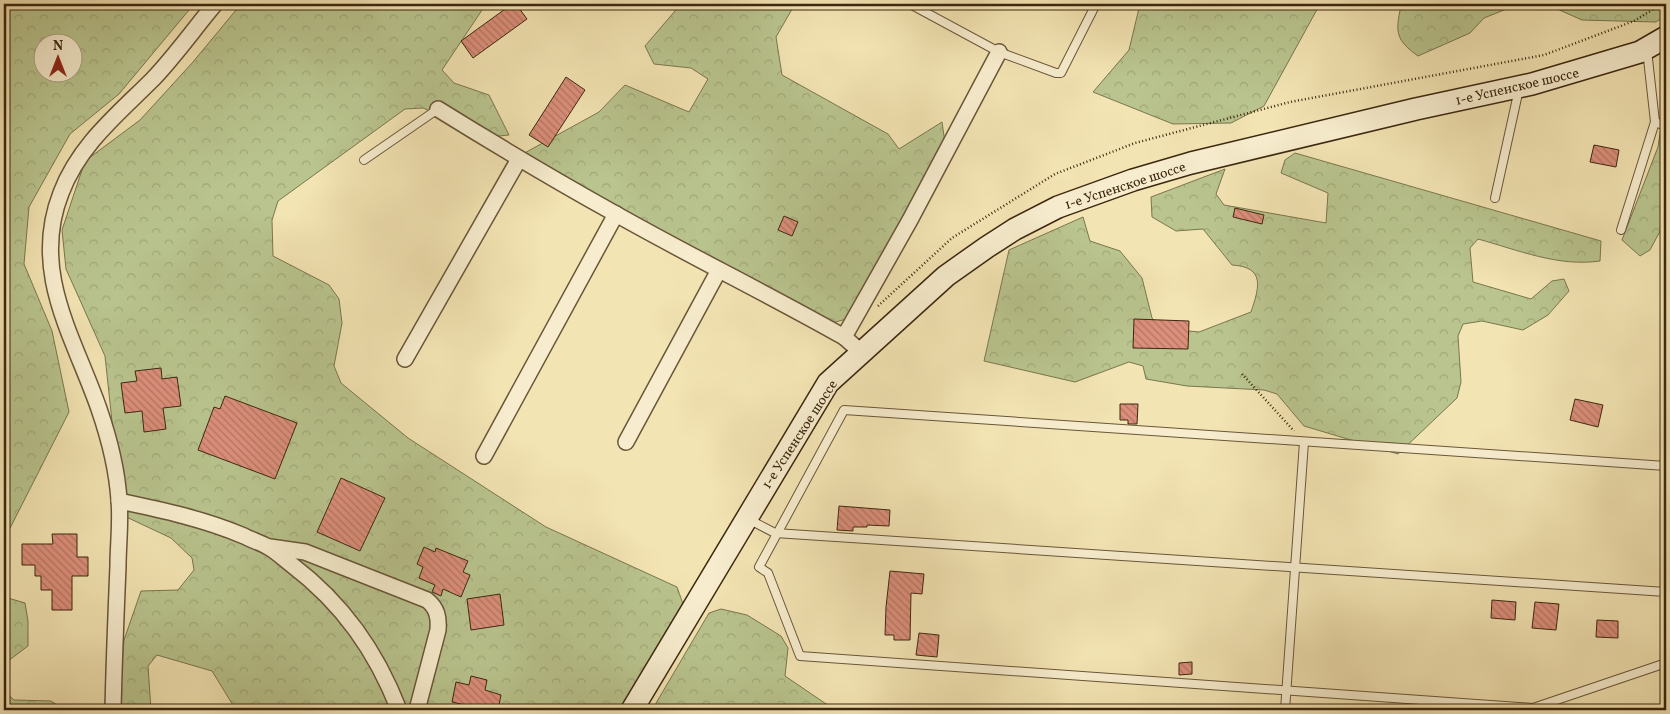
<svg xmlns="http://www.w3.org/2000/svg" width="1670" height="714" font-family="Vollkorn,serif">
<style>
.forest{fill:url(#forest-crowns);stroke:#7a764e;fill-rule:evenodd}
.building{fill:url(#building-back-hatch);stroke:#3c270f}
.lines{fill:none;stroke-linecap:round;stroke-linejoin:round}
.service-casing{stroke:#6a5638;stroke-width:10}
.minor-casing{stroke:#6a5638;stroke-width:18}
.secondary-casing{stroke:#3c270f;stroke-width:24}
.path{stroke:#3c270f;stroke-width:2.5;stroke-dasharray:1 2.5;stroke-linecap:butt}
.service{stroke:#f7edce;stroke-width:8}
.minor{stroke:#f7edce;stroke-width:15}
.secondary{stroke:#f7edce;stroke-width:21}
.labels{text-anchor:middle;stroke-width:4.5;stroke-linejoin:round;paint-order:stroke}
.street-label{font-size:14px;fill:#3c270f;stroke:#f7edce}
</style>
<defs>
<pattern id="forest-crowns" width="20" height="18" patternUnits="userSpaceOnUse" patternTransform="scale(1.25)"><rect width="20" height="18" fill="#b9c48e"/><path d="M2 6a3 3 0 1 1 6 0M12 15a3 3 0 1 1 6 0" fill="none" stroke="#a0a879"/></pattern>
<pattern id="building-back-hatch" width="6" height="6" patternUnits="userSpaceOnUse" patternTransform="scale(1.25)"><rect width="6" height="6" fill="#dc8f7b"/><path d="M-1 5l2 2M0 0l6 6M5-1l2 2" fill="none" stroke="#b47563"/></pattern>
</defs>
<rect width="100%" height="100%" fill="#f3e4b3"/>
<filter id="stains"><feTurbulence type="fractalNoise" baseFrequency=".004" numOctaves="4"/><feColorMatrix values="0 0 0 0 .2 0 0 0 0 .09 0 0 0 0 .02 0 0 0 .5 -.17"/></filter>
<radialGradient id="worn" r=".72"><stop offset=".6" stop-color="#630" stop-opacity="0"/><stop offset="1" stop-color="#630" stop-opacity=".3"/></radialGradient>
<g class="forest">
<path d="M4,4H194L119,94L70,134L29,207L24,264L52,331L69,412L4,540ZM72,42V72H42V42Z"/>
<polygon points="241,4 486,4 442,70 454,83 489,95 509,135 489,137 423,108 405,109 278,201 272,220 273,256 329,285 339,299 342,323 334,366 341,383 408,438 546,527 677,587 683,604 625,710 236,710 212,671 157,655 148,666 151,710 117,710 124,640 141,591 178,590 194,570 192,558 171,538 122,515 105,356 66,269 62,230 85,161 140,120 193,62"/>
<polygon points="681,4 795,4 776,37 782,75 888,134 899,149 942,122 945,143 854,317 828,324 521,155 599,112 625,85 689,112 708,79 691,68 654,64 645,46"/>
<polygon points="1140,4 1320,4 1264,106 1231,123 1173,124 1093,92 1129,50"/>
<path d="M1398,4H1519L1484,18L1470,33L1418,56C1396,40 1395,33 1401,6Z"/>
<polygon points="1546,4 1666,4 1666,15 1656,22 1582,20"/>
<polygon points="1666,94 1666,220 1650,250 1640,256 1622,240 1658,147"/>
<path d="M1295,153L1601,241L1600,261C1558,267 1518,250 1478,239L1470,248L1473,282L1531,299L1552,281L1564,279L1569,291L1548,315L1523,330L1482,321L1463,324L1458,336L1461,382L1457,398L1398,454L1304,426L1277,394L1264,390L1187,386L1146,379L1143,366L1129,362L1075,382L984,361L1009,250L1083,217L1090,241L1120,251L1142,278L1152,318L1161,328L1199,332L1251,312C1259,288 1266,267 1232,265L1203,229L1176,231L1152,217L1151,197L1225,169L1216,194L1224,205L1326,223L1328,193L1281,173L1285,160Z"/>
<polygon points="8,598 25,603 28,621 28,646 4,664 4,599"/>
<polygon points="721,609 747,615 781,636 788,648 785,676 835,710 652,710 709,613"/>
<polygon points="4,691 14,700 51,701 65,710 4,710"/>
</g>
<g class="building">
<polygon points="512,4 516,4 527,19 473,58 461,41"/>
<polygon points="566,77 585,90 548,147 529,135"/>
<polygon points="1594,145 1619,150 1616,167 1590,162"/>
<polygon points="1235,208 1264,215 1262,224 1233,217"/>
<polygon points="784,216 798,222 792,236 778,230"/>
<polygon points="1134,319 1189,321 1188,349 1133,348"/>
<polygon points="161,368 162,379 177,377 181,406 163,408 166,429 144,432 142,411 125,413 121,383 137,381 135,371"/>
<polygon points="225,396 297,423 275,479 198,450 214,407 220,409"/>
<polygon points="1575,399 1603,405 1598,427 1570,420"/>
<polygon points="1120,404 1138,404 1137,424 1128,424 1128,420 1120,420"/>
<polygon points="341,478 385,498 360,551 317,532"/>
<polygon points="839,506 890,510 889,526 867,525 867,527 853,527 853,531 837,530"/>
<polygon points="52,534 77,534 77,557 88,557 88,576 72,576 72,610 52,610 52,590 41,590 41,576 35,576 35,565 22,565 22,544 53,544"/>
<polygon points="424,547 435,552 436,548 468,561 463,572 470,575 461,597 443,589 441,596 432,592 435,585 419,578 423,567 417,564"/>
<polygon points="890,571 924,574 922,594 911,593 910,640 894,640 894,635 885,635 886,607"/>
<polygon points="500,594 504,625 471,630 467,599"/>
<polygon points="1492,600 1516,602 1515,620 1491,618"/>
<polygon points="1535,602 1559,604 1556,630 1532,628"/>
<polygon points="1597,620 1618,621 1618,638 1596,637"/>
<polygon points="919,633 939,635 937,657 916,655"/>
<polygon points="1192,662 1192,674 1179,675 1179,663"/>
<polygon points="471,676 487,680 485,690 501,695 498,710 485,707 484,710 464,710 465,705 452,702 456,682 469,685"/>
</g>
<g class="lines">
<g class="service-casing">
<g id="service">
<polyline points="910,4 999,52 1056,73 1061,73 1096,4"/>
<polyline points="1655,122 1666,126"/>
<polyline points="364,160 438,109"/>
<polyline points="1495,198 1519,89"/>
<polyline points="1621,230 1655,122 1647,50"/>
<polyline points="1666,466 844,410 759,567 768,573 800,656 1533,708 1666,663"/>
<polyline points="748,519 775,533 1666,592"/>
<polyline points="1285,710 1304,442"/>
</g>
</g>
<g class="minor-casing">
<g id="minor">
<path d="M438,109C496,145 555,180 614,213C690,256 768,294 844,337"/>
<polyline points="861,352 844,337 910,220 999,52"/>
<polyline points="405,359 519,159"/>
<polyline points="626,442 719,270"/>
<polyline points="484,456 616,214"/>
<path d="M119,501C162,510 204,519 244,536C251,540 260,542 268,547C277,552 284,559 292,565C343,604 376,651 399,710"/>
<path d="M270,547L305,552L427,600C437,608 439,617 438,630L417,710"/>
<path d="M113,710C114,662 116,614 118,566C118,545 121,522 119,500C117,469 109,438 99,409C74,337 30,272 61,193C79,145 118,114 153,79C175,56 194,29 215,4"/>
</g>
</g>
<g class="secondary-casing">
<polyline id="secondary" points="632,710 828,383 946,276 987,247 1015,229 1058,207 1133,180 1191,163 1416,109 1532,84 1640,52 1666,37"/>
</g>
<g class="path">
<polyline points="878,306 952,238 1055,174 1135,143 1290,102 1544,55 1634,21 1662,4"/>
<polyline points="1242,374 1294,431"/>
</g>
<use href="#service" class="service"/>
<use href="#minor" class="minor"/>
<use href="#secondary" class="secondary"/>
</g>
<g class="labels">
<g class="street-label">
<text transform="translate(1517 86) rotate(-13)" y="5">1-е Успенское шоссе</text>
<text transform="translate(1125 185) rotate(-18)" y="5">1-е Успенское шоссе</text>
<text transform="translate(799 434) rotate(-57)" y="5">1-е Успенское шоссе</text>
</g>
</g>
<rect width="1670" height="714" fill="none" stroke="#f3e4b3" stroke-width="20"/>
<rect x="5" y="5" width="1660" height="704" fill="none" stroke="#3c270f" stroke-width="2.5"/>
<rect x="10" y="10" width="1650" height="694" fill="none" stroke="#3c270f"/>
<g transform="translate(58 58)"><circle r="24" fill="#f7edce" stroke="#ac9e82"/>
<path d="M0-4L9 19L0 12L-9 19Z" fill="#8f2418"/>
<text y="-8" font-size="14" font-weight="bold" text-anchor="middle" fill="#3c270f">N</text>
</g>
<rect width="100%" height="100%" filter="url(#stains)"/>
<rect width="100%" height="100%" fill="url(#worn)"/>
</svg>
